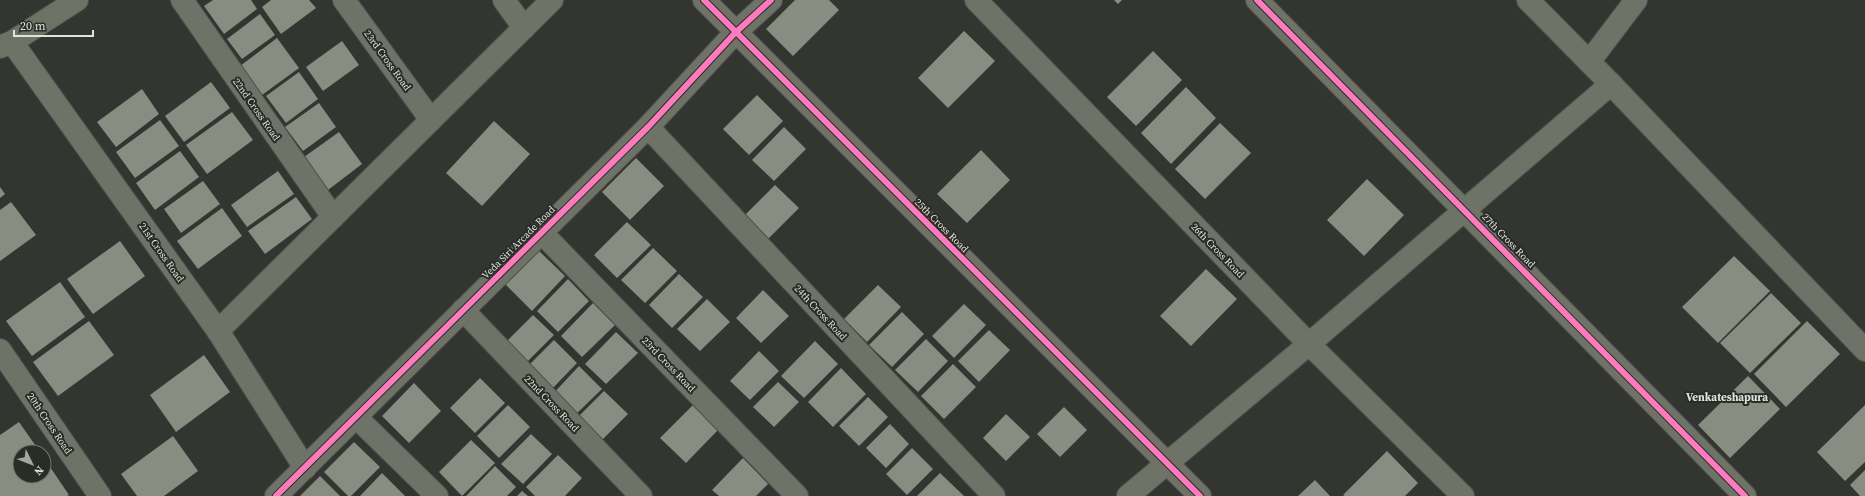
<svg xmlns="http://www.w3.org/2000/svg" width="1865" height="496" font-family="'Source Serif 4',serif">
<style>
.building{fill:#888c81}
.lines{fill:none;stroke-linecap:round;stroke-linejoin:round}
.minor-casing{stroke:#4f504e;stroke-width:24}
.major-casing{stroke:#4f504e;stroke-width:24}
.minor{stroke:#6e7267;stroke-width:22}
.major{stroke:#6e7265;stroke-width:22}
.cycleway-casing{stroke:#2a2c26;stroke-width:8}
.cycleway{stroke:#fd7abc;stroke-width:6}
.labels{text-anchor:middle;stroke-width:4;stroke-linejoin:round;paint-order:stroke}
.street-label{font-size:10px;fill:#e1e3df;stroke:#2a2c26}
.neighbourhood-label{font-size:11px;font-weight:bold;fill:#e1e3df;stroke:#2a2c26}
</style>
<rect width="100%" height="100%" fill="#333531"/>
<g class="building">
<polygon points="213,0 251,0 257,9 224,34 204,6"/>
<polygon points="271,0 309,0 316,8 281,34 262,7"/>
<polygon points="795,0 829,0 839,10 793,56 766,29"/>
<polygon points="1114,0 1122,0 1118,4"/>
<polygon points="260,14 275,35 242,59 227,39"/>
<polygon points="964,31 995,61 948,108 918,78"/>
<polygon points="277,38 299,68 262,95 240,66"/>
<polygon points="342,41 359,65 323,91 306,67"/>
<polygon points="1153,51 1182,80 1136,126 1107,97"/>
<polygon points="299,72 318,99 286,123 266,96"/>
<polygon points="211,82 230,108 184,142 165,116"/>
<polygon points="1186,87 1216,118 1171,164 1141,133"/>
<polygon points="142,89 159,114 116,147 97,122"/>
<polygon points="757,95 783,121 749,155 723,129"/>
<polygon points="319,103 336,127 303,151 285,127"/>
<polygon points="232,112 253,140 207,174 186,145"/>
<polygon points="160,120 179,146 135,178 116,152"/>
<polygon points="494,121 530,154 482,206 446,173"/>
<polygon points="1220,123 1251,153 1205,199 1175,169"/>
<polygon points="784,127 806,149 774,181 752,160"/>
<polygon points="339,132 362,164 328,190 304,157"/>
<polygon points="981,150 1010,180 967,223 937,194"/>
<polygon points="180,151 199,177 155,210 136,183"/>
<polygon points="636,158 664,186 630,220 602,192"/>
<polygon points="278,171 294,194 247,227 231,205"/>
<polygon points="1367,179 1404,215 1364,256 1327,220"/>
<polygon points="203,181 220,204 181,233 164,209"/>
<polygon points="775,185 799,208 766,241 742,218"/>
<polygon points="0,187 5,194 0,198"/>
<polygon points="296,197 312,219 265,254 248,231"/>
<polygon points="11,202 36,235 0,261 0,210"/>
<polygon points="222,208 242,236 198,269 177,241"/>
<polygon points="627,222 651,245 617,278 594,255"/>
<polygon points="120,241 145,276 93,314 67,279"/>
<polygon points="653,248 677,271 645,303 621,280"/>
<polygon points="538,250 565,276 532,311 505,284"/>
<polygon points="1734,256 1770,291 1718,343 1682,307"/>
<polygon points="1206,269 1237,299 1191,346 1160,316"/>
<polygon points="679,274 703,297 672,328 649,305"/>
<polygon points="568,279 589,301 558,332 537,311"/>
<polygon points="60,282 85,317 32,356 6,321"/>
<polygon points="878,285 901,307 867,342 844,319"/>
<polygon points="763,290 789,316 761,343 736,318"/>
<polygon points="1771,293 1801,323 1750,373 1720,343"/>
<polygon points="707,299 730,322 700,351 677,329"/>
<polygon points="593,303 615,325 582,357 561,336"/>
<polygon points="964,304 986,325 954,358 932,336"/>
<polygon points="902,312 924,334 892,367 869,345"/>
<polygon points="533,315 554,335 525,364 504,344"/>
<polygon points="89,321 114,355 58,396 33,362"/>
<polygon points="1807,321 1840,354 1786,407 1754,374"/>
<polygon points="989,330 1010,350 979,382 958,361"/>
<polygon points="616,332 638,353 606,384 585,364"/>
<polygon points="926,339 948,361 918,392 895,370"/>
<polygon points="554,340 577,363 549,392 526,368"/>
<polygon points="815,341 838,364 804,398 781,376"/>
<polygon points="759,351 779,371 750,400 730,381"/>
<polygon points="204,355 230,392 176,432 150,395"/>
<polygon points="953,364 976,387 944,419 921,396"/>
<polygon points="579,366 602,389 572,418 550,397"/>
<polygon points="841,368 866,394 833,427 808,402"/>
<polygon points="1748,376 1780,409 1730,458 1698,425"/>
<polygon points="480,378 505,403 475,433 450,408"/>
<polygon points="778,382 799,402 774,427 753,407"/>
<polygon points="414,383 441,411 409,443 382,416"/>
<polygon points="604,391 628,414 601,441 577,418"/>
<polygon points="868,397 888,417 859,446 839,426"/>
<polygon points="508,405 530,427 499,458 477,436"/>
<polygon points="693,405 718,430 686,463 660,438"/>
<polygon points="1865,405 1865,462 1845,481 1817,452"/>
<polygon points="1064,407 1087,430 1060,457 1037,434"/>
<polygon points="1006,414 1030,437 1006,461 983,438"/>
<polygon points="19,422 40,452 20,452 20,476 44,476 44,458 69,495 67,496 0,496 0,435"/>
<polygon points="890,424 909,444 886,468 866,448"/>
<polygon points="531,434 552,454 523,484 501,464"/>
<polygon points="173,436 198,471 164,496 137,496 121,474"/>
<polygon points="471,440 495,463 462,496 439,472"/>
<polygon points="354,442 380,467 351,496 348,496 324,472"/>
<polygon points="912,448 933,469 907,495 886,474"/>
<polygon points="1387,451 1418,483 1405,496 1345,496 1343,495"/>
<polygon points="558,455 582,478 565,496 535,496 526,487"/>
<polygon points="743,458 768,484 756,496 719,496 712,490"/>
<polygon points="495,466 516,487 507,496 466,496"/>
<polygon points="1865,470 1865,496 1860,496 1850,485"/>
<polygon points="382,473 405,496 360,496"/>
<polygon points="940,473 964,496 917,496"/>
<polygon points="320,476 340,496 300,496"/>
<polygon points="1315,480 1330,496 1298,496"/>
<polygon points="522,491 528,496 517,496"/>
</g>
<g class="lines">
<g class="minor-casing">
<g id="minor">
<polyline points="182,0 333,217"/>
<polyline points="344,0 431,120"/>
<polyline points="504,0 524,28"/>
<polyline points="704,0 1200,496"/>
<polyline points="976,0 1309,344 1463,496"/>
<polyline points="1257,0 1745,496"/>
<polyline points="1528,0 1611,84 1865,350"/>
<polyline points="12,42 218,331 305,468"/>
<polyline points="1589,62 1636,0"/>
<polyline points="648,127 994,496"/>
<polyline points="542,233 797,496"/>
<polyline points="463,310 641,496"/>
<polyline points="218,331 552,0"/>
<polyline points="0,350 100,496"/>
<polyline points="356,417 437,496"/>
<polyline points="276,496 648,127 735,33 771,0"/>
<polyline points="1128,496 1309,344 1611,84"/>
</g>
</g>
<g class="major-casing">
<polyline id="major" points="0,47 12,42 77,0"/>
</g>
<use href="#minor" class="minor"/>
<use href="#major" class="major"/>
<g class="cycleway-casing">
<g id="cycleway">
<polyline points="704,0 1200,496"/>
<polyline points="1257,0 1745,496"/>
<polyline points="276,496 648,127 735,33 771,0"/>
</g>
</g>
<use href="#cycleway" class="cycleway"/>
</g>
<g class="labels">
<g class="street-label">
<text transform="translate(388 60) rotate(54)" y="4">23rd Cross Road</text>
<text transform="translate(257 109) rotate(55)" y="4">22nd Cross Road</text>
<text transform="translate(942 225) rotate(45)" y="4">25th Cross Road</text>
<text transform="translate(1509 240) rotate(46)" y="4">27th Cross Road</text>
<text transform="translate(518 242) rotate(-45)" y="4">Veda Siri Arcade Road</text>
<text transform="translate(1218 250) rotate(46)" y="4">26th Cross Road</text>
<text transform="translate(162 252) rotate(55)" y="4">21st Cross Road</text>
<text transform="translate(821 312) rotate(47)" y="4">24th Cross Road</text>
<text transform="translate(669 364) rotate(46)" y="4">23rd Cross Road</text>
<text transform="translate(552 403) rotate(46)" y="4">22nd Cross Road</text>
<text transform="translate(50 423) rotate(56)" y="4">20th Cross Road</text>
</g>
<g class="neighbourhood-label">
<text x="1727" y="401">Venkateshapura</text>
</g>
</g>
<g transform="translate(32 464) rotate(133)"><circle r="19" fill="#2a2c26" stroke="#737570"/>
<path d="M0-3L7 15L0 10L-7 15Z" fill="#a4a6a2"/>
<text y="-6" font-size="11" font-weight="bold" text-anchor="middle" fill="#e1e3df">N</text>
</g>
<path d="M14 30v6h79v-6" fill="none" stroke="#e1e3df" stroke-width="2"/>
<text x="20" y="30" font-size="12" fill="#e1e3df" stroke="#2a2c26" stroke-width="3" paint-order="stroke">20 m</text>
</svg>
